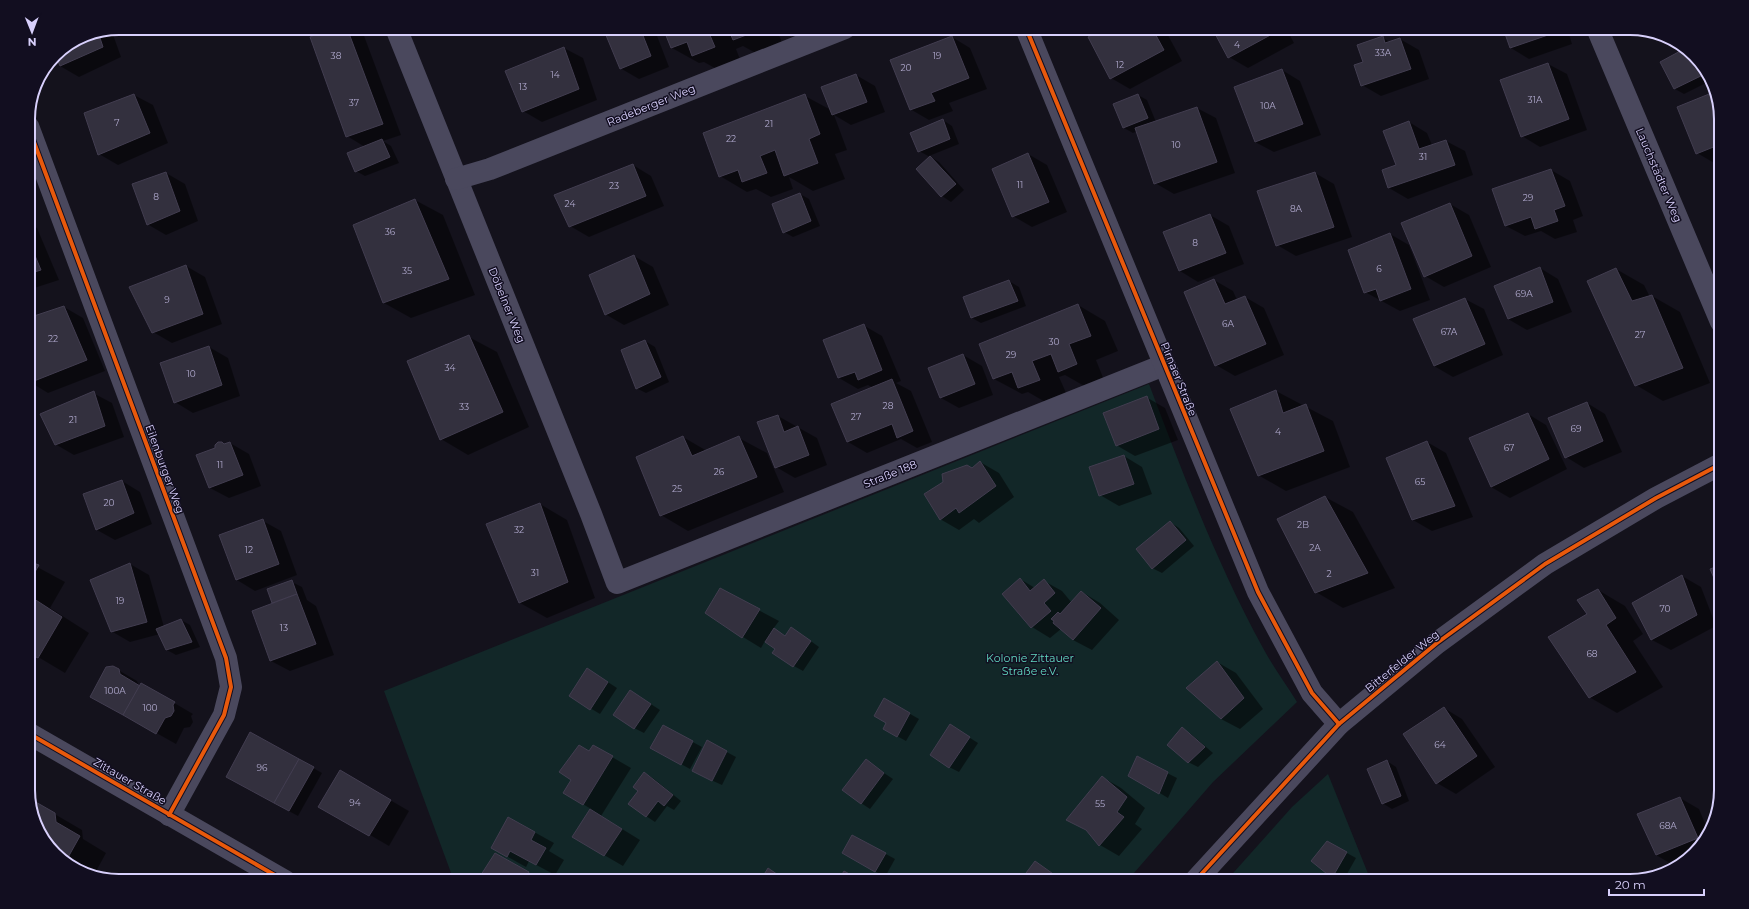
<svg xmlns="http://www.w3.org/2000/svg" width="1749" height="909" font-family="Montserrat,sans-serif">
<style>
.green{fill:#122728}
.shadow{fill:#0007}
.building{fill:#33303e;stroke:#423d50}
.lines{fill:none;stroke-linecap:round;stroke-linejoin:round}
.minor{stroke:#4a485d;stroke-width:22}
.cycleway-casing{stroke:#120e20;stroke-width:6}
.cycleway{stroke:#e8590c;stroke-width:4}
.labels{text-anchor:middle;stroke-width:3;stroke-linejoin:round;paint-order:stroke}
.number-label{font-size:9px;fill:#afa8cc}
.street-label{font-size:11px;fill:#d8d0fc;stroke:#120e20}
.park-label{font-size:11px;fill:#61d8c1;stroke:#120e20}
.rim{fill:none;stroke:#d8d0fc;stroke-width:2}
</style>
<rect width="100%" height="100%" fill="#14121c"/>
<g class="green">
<path d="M1149,384C1183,474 1217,564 1263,648C1273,667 1286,684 1297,702L1213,782L1127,881H454L384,691Z"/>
<polygon points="1328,774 1371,881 1226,881 1292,807"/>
</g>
<g class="shadow">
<polygon points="332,28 354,28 363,33 401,135 383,141 391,146 399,163 365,176 356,171 365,147 347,136"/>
<polygon points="604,28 654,28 669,67 639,79 620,68"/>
<polygon points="664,28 776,28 784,47 761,56 743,46 736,49 741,62 720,71 704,62 699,63 672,48"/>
<polygon points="1107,28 1164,28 1182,61 1130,89 1111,78"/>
<polygon points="1213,28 1286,28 1294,43 1248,68 1229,57"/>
<polygon points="1504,28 1567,28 1572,44 1529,59 1511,48"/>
<polygon points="111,29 121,57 79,77 60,66 56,54 84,35"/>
<polygon points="952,37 970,48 987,89 949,103 953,111 929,120 910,109"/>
<polygon points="1383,38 1390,42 1400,39 1419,50 1429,79 1381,96 1362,85 1364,62"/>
<polygon points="564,48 583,58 597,100 542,122 523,111 507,71"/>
<polygon points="1685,50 1706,69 1710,81 1684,94 1675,89 1662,62"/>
<polygon points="1548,64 1567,74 1587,130 1540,147 1522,136"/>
<polygon points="1282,70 1300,81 1321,135 1274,152 1255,142"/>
<polygon points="856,75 875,86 885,112 851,125 834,115 847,150 835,154 845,179 813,191 789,177 793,189 771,197 756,189 747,192 720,176 805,96 831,110"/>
<polygon points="134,95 153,105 168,143 118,165 99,154"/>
<polygon points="1138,95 1147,100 1156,122 1197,108 1216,118 1235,173 1174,194 1155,183 1137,131 1133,133 1124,128"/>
<polygon points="1721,113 1721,162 1716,164 1697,153"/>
<polygon points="943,120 952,126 959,144 929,156 939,162 964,190 951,202 942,196 917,169 930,157 919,151"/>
<polygon points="1409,122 1427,133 1432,145 1446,141 1465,151 1473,175 1408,199 1389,188 1383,170 1397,165"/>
<polygon points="1028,154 1047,165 1067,212 1032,227 1013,216"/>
<polygon points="633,165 651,176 664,206 589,237 570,226"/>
<polygon points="1551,170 1570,181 1583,216 1573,220 1577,232 1555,239 1541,231 1525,236 1506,226"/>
<polygon points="166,173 185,184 198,221 166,235 147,224"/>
<polygon points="1315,173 1334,184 1352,237 1296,256 1277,245"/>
<polygon points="800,194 809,199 820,226 793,237 784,232"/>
<polygon points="415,200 443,215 475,295 411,318 384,303"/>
<polygon points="1450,204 1469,215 1491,267 1444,287 1425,276"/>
<polygon points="1210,215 1229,226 1244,264 1198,282 1180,271 1165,233"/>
<polygon points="28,223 37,228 59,280 28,290"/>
<polygon points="1390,234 1409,245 1430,300 1400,311 1365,292"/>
<polygon points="634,256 653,267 669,305 624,325 605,314"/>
<polygon points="186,266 205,277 222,324 172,343 153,332"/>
<polygon points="1540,268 1558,279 1572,312 1527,330 1508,319"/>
<polygon points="1616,269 1644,285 1650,297 1652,296 1680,312 1710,383 1663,401 1636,385"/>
<polygon points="1214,280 1233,291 1237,300 1245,297 1264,308 1284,355 1235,376 1216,365"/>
<polygon points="1009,281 1019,287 1026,306 981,323 972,318"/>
<polygon points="1465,299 1484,309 1503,355 1453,377 1434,366 1414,320"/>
<polygon points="1078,305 1105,321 1118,351 1096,360 1104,380 1086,387 1065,375 1059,377 1067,395 1047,403 1028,392 1022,394 994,379 980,344"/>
<polygon points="64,307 83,318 105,371 48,393 30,382 28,379 28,319"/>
<polygon points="863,325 882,336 901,381 896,383 911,391 932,442 917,448 901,439 867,453 848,442 832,404 873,388 868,385 858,389 839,378 824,341"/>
<polygon points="469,337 497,352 529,427 468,455 441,439"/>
<polygon points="645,341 655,347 669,382 646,393 636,388"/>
<polygon points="209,347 228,358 240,396 193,413 175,402"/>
<polygon points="963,355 982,366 993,395 959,408 941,398"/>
<polygon points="1276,391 1333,421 1350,467 1286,491 1258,475"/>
<polygon points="93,393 112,403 124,437 74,455 55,444"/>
<polygon points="1146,397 1165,408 1178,440 1135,456 1116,445"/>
<polygon points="1587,403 1605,414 1622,452 1584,468 1566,457"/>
<polygon points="1528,414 1546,425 1567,469 1510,498 1491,487"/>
<polygon points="778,416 817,438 827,465 795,478 776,467"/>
<polygon points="683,437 707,451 739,438 767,453 784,492 688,531 661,515"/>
<polygon points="1427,442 1446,453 1473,517 1432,531 1413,520"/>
<polygon points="230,443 249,454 261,486 229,498 210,488 216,448"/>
<polygon points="1124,456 1142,467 1152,494 1119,506 1100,495"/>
<polygon points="980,462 999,473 1014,497 979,523 974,519 959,530 940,519 972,469"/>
<polygon points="122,481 140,492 152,524 115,540 97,530"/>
<polygon points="1325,497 1353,512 1395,588 1343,608 1316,592 1278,519"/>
<polygon points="540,504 567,520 595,598 547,618 520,603"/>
<polygon points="263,521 281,531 297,575 255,591 237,580"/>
<polygon points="1170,522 1179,528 1194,546 1162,573 1152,568"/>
<polygon points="28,562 65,582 50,608 89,633 65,673 28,651"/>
<polygon points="130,564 149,575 164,627 181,620 190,625 200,647 176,655 167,650 160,634 130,642 111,631"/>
<polygon points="1682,576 1701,587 1716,626 1671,650 1652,640 1633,603"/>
<polygon points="1020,579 1035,588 1044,581 1062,591 1072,603 1082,592 1100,603 1119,620 1092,650 1073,640 1061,629 1050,638 1032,627"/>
<polygon points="292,582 302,587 307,600 316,606 334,655 290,671 271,661 253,612 275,604 268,590"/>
<polygon points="720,590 779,621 773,629 785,636 801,634 819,647 803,671 794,666 776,649 765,641 761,648 743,637"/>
<polygon points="1598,590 1625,606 1643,634 1633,641 1663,687 1617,713 1589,697 1589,614"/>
<polygon points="1217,662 1236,673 1263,709 1240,729 1221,719"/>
<polygon points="113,667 137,681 139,686 142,684 193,714 191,716 193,722 190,727 184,728 176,744 110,707"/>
<polygon points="597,675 617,688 600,714 570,696"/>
<polygon points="631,691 660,710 644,733 634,728"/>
<polygon points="884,699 919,719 906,741 884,729 887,723"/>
<polygon points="1444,708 1462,719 1495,767 1456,794 1437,783"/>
<polygon points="663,726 702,747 690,769 661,753"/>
<polygon points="1182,729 1191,734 1213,753 1198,767 1188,762"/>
<polygon points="959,731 978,743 959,772 949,767"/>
<polygon points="708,742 736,757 722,785 702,776"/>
<polygon points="590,752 612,757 631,768 601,816 640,840 623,866 573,837 591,809 565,793"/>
<polygon points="299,760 322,773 298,816 246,788"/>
<polygon points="866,761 893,779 870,809 861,803"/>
<polygon points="1387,761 1396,767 1409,801 1392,809 1382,803"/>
<polygon points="340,771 409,811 389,846 320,806"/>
<polygon points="645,773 654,779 681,801 674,810 667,806 655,822 646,816 639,790"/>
<polygon points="1167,773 1177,778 1168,798 1130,775"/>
<polygon points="1102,777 1121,788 1145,808 1135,824 1142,829 1119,856 1100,845 1089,832 1068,820"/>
<polygon points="1680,798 1699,809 1709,833 1681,863 1675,866 1656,855"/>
<polygon points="34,802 82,830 83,839 106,853 94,875 78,872 43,840 32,807"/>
<polygon points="509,818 554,843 549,851 564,860 555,875 529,861 526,867 492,848"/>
<polygon points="853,836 895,859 885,877 843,853"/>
<polygon points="1327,842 1356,858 1343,881 1339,881 1333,878 1312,861"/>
<polygon points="495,854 542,881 478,881"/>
<polygon points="1035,862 1044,868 1063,881 1021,881"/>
</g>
<g class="building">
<polygon points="329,28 347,28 383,124 346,137 310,37"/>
<polygon points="603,28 640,28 651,56 620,69"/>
<polygon points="663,28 721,28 709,33 715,47 692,56 687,42 671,48"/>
<polygon points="728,28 756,28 757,31 733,40"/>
<polygon points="1105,28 1152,28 1164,50 1110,79 1088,37"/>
<polygon points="1212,28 1273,28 1276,32 1228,58"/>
<polygon points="1503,28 1552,28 1554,33 1510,48"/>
<polygon points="98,32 103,47 60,66 55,54 84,35"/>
<polygon points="952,36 969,78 931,93 935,101 910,110 890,60"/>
<polygon points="1383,36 1385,43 1400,38 1411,69 1361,86 1354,65 1363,62 1357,45"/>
<polygon points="564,47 579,89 522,112 505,71"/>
<polygon points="1684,49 1703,66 1707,73 1674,89 1660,62"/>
<polygon points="1548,63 1569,119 1521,137 1500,80"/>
<polygon points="1282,69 1303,124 1255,142 1234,87"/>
<polygon points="856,74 867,102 832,115 821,87"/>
<polygon points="1714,92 1721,113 1721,144 1696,154 1677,107"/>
<polygon points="134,94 150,133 98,155 84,113"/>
<polygon points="805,94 820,134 809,139 818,163 784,176 775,150 760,156 767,173 742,182 738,170 719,177 703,133"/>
<polygon points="1138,94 1148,118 1123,128 1113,104"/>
<polygon points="1197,107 1217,162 1154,184 1135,128"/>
<polygon points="943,119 950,139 918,152 910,133"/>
<polygon points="1409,121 1419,149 1446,140 1455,165 1388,188 1382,170 1396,165 1383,131"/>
<polygon points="382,139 390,157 355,172 347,153"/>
<polygon points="1028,153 1049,202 1012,217 992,169"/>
<polygon points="930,156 956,184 941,197 916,169"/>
<polygon points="633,164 646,196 569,227 554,195"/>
<polygon points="1551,169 1565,206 1554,210 1558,221 1535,229 1531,217 1505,226 1492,189"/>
<polygon points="166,172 180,211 147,225 132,184"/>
<polygon points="1315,172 1334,227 1276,246 1257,191"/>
<polygon points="800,193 811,221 783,233 772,204"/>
<polygon points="415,199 449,279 383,303 353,225"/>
<polygon points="1450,203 1472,256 1424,277 1401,223"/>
<polygon points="1210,214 1226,253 1179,271 1163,232"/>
<polygon points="1390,233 1411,289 1380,301 1376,289 1364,293 1348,250"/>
<polygon points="28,239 41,270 28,274"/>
<polygon points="634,255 650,294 605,315 589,275"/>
<polygon points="186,265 203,314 152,333 129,287"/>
<polygon points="1540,267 1553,302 1508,319 1494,286"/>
<polygon points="1616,268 1632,301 1652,295 1683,368 1635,386 1587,281"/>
<polygon points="1214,279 1225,304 1245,296 1266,344 1215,366 1184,292"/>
<polygon points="1009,280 1018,301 971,318 963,297"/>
<polygon points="1465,298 1485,344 1434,366 1413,319"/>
<polygon points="1078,304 1091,336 1069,344 1077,364 1058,372 1051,354 1032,361 1040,380 1018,388 1012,372 993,379 979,344"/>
<polygon points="64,306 87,360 29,383 28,318"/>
<polygon points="864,324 882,370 858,380 855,372 838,378 823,340"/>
<polygon points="469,335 503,412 440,440 407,361"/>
<polygon points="645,340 661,377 636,389 621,350"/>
<polygon points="209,346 222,385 174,403 160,363"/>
<polygon points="963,354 975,384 940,398 928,368"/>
<polygon points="892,379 913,431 897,438 892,424 847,442 831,404"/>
<polygon points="1276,390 1283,413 1306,404 1324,451 1258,476 1230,409"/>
<polygon points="94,391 105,426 55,445 40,414"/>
<polygon points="1147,396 1159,429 1116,446 1103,413"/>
<polygon points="1587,402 1603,441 1565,458 1548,418"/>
<polygon points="1528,413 1549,459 1491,487 1469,438"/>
<polygon points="778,415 784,432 798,426 809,455 775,468 757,422"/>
<polygon points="683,436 692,456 739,436 757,477 660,516 636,457"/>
<polygon points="1427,441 1455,506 1412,520 1386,458"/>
<polygon points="218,442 222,442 224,444 230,442 243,475 209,488 196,455 215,448 215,445"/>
<polygon points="1124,455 1134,484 1099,496 1089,467"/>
<polygon points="980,461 996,486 959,513 956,508 940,520 924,494 943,482 942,474 967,465 972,468"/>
<polygon points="122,480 134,513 96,530 83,494"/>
<polygon points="1325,496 1368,573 1315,593 1277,519"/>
<polygon points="540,503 568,582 519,603 486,524"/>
<polygon points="263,519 279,564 236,580 219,535"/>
<polygon points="1170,521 1186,540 1152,569 1136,549"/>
<polygon points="28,561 39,565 28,584"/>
<polygon points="130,563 147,622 111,632 90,580"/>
<polygon points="1721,565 1721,594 1710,569"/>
<polygon points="1682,575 1697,615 1651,640 1632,603"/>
<polygon points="1020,578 1030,591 1044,579 1055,593 1044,603 1051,611 1031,628 1002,594"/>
<polygon points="292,580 297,594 272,603 267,589"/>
<polygon points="720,588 760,609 742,638 705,613"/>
<polygon points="1598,589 1616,618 1606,625 1636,672 1589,698 1548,637 1587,614 1577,600"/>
<polygon points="1081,591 1101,608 1073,640 1053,623 1054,621 1051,619 1058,612 1060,614"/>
<polygon points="297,594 316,644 270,661 252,611"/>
<polygon points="28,595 62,617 38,658 28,653"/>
<polygon points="181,619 192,642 166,650 156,629"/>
<polygon points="791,627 811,641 793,667 772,653 775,649 765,642 774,628 785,636"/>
<polygon points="1217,661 1244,698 1221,719 1186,688"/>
<polygon points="113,666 119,669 120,674 140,686 123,715 90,697 106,667"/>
<polygon points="587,668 608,682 590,710 569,696"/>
<polygon points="141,683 175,702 173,705 174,711 171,716 165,718 156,734 123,715"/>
<polygon points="630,690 651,704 634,729 613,715"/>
<polygon points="884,698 910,713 897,737 883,729 886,723 874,716"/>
<polygon points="1444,707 1477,756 1436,784 1403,734"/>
<polygon points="950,724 970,737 949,768 930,755"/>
<polygon points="663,725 693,741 681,765 650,748"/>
<polygon points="1182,727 1205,747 1188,763 1167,745"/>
<polygon points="250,732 299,759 274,803 226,777"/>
<polygon points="707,740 727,751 712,781 692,771"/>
<polygon points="579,745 589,751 593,745 613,756 583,805 563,793 571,780 559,772"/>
<polygon points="1137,756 1168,772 1159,794 1128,776"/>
<polygon points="299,759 314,767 289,811 274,803"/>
<polygon points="866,759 884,773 861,804 842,790"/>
<polygon points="1387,760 1401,796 1382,804 1367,769"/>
<polygon points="340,770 391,800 369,836 318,807"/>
<polygon points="644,772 673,795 664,806 658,801 646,817 628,804 638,791 633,787"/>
<polygon points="1102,776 1127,797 1117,812 1124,817 1099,846 1086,830 1066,820"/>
<polygon points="1680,797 1698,838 1656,855 1637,814"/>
<polygon points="34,801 55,813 56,822 80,836 66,861 43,840 31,805"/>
<polygon points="590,809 622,829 604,856 572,837"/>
<polygon points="508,817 535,832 531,840 546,848 536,865 510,851 507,857 491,848"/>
<polygon points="852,835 886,853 875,872 842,853"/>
<polygon points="1327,841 1347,852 1332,878 1311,861"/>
<polygon points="495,853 529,872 523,881 477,881"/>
<polygon points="1035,861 1056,876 1052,881 1020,881"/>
<polygon points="768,868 787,881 760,881"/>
<polygon points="844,871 862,881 838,881"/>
</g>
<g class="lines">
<g class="minor">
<polyline points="396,28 591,514 617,583 1164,365"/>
<polyline points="1026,28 1258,592 1312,693 1339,724"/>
<polyline points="1597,28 1721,322"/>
<polyline points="28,126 226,658 231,687 224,715 169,815"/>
<polyline points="456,179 490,169 845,28"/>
<polyline points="28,733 285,881"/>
<polyline points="1195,881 1339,724 1437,643 1545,564 1656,498 1721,464"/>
</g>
<g class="cycleway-casing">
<g id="cycleway">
<polyline points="1026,28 1258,592 1312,693 1339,724"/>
<polyline points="28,126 226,658 231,687 224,715 169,815"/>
<polyline points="28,733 285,881"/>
<polyline points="1195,881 1339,724 1437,643 1545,564 1656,498 1721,464"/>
</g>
</g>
<use href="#cycleway" class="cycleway"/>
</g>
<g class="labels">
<g class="number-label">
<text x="1237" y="48">4</text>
<text x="1383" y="56">33A</text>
<text x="336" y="59">38</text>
<text x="937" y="59">19</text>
<text x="1120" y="68">12</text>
<text x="906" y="71">20</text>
<text x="555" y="78">14</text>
<text x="523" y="90">13</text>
<text x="1535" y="103">31A</text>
<text x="354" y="106">37</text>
<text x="1268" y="109">10A</text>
<text x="117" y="126">7</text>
<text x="769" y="127">21</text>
<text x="731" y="142">22</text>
<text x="1176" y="148">10</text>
<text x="1423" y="160">31</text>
<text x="1020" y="188">11</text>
<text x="614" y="189">23</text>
<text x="156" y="200">8</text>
<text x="1528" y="201">29</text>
<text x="570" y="207">24</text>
<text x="1296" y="212">8A</text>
<text x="390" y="235">36</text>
<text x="1195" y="246">8</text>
<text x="1379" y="272">6</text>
<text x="407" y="274">35</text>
<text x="1524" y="297">69A</text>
<text x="167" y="303">9</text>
<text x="1228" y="327">6A</text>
<text x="1449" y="335">67A</text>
<text x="1640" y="338">27</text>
<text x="53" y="342">22</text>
<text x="1054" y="345">30</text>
<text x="1011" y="358">29</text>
<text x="450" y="371">34</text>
<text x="191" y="377">10</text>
<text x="888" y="409">28</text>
<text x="464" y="410">33</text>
<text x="856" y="420">27</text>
<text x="73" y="423">21</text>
<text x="1576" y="432">69</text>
<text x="1278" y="435">4</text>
<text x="1509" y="451">67</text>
<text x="220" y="468">11</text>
<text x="719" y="475">26</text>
<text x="1420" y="485">65</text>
<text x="677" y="492">25</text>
<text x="109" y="506">20</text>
<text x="1303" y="528">2B</text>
<text x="519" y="533">32</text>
<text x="1315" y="551">2A</text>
<text x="249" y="553">12</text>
<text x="535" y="576">31</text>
<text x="1329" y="577">2</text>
<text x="120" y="604">19</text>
<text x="1665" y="612">70</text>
<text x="284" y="631">13</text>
<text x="1592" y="657">68</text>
<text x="115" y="694">100A</text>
<text x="150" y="711">100</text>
<text x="1440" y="748">64</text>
<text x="262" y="771">96</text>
<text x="355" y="806">94</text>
<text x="1100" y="807">55</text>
<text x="1668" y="829">68A</text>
</g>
<g class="street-label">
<text transform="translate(651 105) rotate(-22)" y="4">Radeberger Weg</text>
<text transform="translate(1659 175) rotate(67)" y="4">Lauchstädter Weg</text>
<text transform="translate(507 305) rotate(68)" y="4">Döbelner Weg</text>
<text transform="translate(1179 379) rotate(68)" y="4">Pirnaer Straße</text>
<text transform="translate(165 469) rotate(70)" y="4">Eilenburger Weg</text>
<text transform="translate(890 474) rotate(-22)" y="4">Straße 188</text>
<text transform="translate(1402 661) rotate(-39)" y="4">Bitterfelder Weg</text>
<text transform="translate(130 781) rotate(30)" y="4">Zittauer Straße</text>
</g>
<g class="park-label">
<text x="1030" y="662">Kolonie Zittauer<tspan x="1030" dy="13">Straße e.V.</tspan></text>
</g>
</g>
<path d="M0 0H1749V909H0ZM119 35H1630A84 84 0 0 1 1714 119V790A84 84 0 0 1 1630 874H119A84 84 0 0 1 35 790V119A84 84 0 0 1 119 35Z" fill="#120e20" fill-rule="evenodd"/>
<path class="rim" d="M119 35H1630A84 84 0 0 1 1714 119V790A84 84 0 0 1 1630 874H119A84 84 0 0 1 35 790V119A84 84 0 0 1 119 35Z"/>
<g transform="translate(32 32) rotate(179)" stroke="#120e20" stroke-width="3" paint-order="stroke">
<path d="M0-3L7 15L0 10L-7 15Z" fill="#d8d0fc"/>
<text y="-6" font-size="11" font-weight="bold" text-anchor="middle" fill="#d8d0fc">N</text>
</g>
<path d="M1609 889v6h95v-6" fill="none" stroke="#d8d0fc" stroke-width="2"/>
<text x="1615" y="889" font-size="12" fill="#d8d0fc" stroke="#120e20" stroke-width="3" paint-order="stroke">20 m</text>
</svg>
